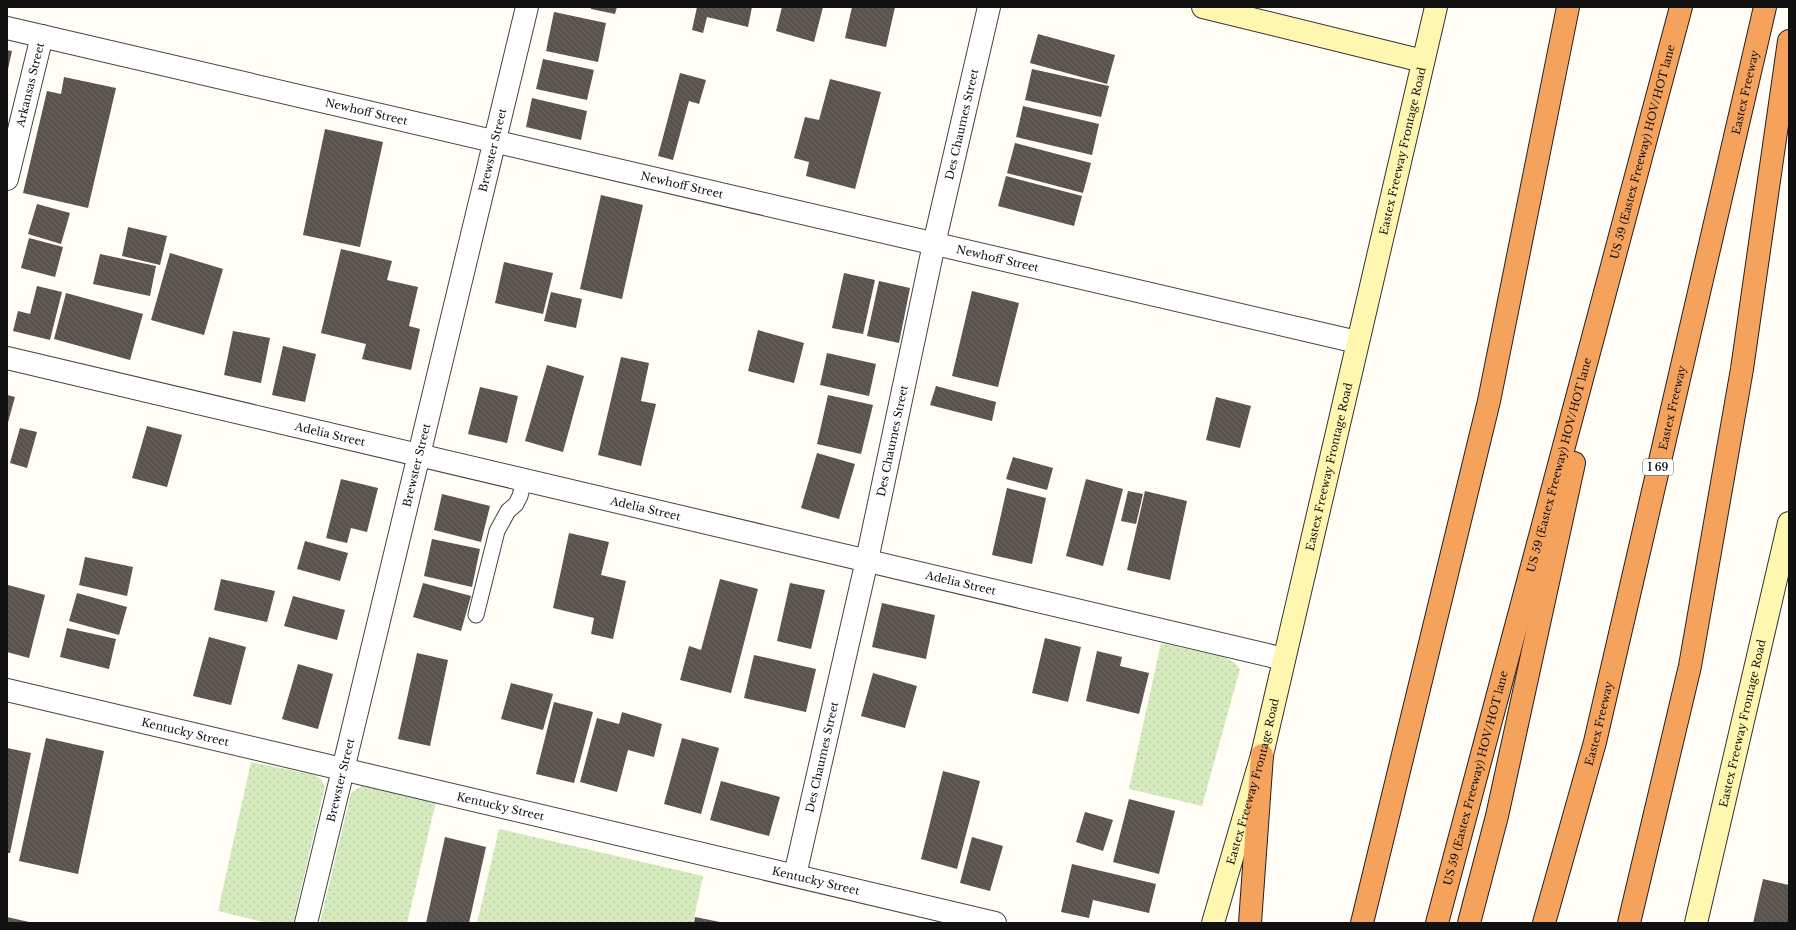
<svg xmlns="http://www.w3.org/2000/svg" width="1796" height="930" font-family="'Libre Baskerville',serif">
<style>
.grass{fill:url(#grass-dots)}
.building{fill:url(#building-back-hatch)}
.lines{fill:none;stroke-linecap:round;stroke-linejoin:round}
.service-casing{stroke:#444;stroke-width:17}
.minor-casing{stroke:#444;stroke-width:24}
.secondary-casing{stroke:#333;stroke-width:24}
.motorway-casing{stroke:#222;stroke-width:24}
.service{stroke:#fff;stroke-width:15}
.minor{stroke:#fff;stroke-width:22}
.secondary{stroke:#fff6b0;stroke-width:22}
.motorway{stroke:#f5a25d;stroke-width:22}
.labels{text-anchor:middle;stroke-width:4;stroke-linejoin:round;paint-order:stroke}
.shield{fill:#fff;stroke:#585858;stroke-width:1}
.shield-label{font-size:10px;font-weight:bold;fill:#111}
.street-label{font-size:11px;fill:#111;stroke:#fff}
</style>
<defs>
<pattern id="grass-dots" width="8" height="8" patternUnits="userSpaceOnUse"><rect width="8" height="8" fill="#d5ebbd"/><path d="M2 2h.1M6 6h.1" fill="none" stroke="#b6c8a1" stroke-width="1.8" stroke-linecap="round"/></pattern>
<pattern id="building-back-hatch" width="6" height="6" patternUnits="userSpaceOnUse"><rect width="6" height="6" fill="#5a524d"/><path d="M-1 5l2 2M0 0l6 6M5-1l2 2" fill="none" stroke="#6d6662"/></pattern>
</defs>
<rect width="100%" height="100%" fill="#fffdf5"/>
<g class="grass">
<polygon points="1161,643 1223,657 1234,662 1240,669 1202,806 1129,789"/>
<polygon points="251,762 314,775 321,779 325,786 293,923 267,923 218,911"/>
<polygon points="363,785 436,802 407,923 320,923 351,793"/>
<polygon points="499,829 703,876 693,923 477,923"/>
</g>
<g class="building">
<polygon points="591,7 617,7 615,14 591,9"/>
<polygon points="697,7 752,7 748,27 707,17 703,33 692,30"/>
<polygon points="782,7 823,7 814,42 776,31"/>
<polygon points="852,7 895,7 886,47 845,38"/>
<polygon points="554,12 606,23 598,62 546,51"/>
<polygon points="1038,34 1115,55 1107,84 1030,63"/>
<polygon points="7,50 12,51 8,69 7,69"/>
<polygon points="543,59 594,70 587,100 536,89"/>
<polygon points="1032,69 1109,86 1101,117 1025,100"/>
<polygon points="680,73 706,80 699,104 689,101 673,160 658,156"/>
<polygon points="64,77 116,88 88,208 23,193 47,91 61,94"/>
<polygon points="830,79 881,92 855,189 806,176 809,162 794,158 805,117 819,120"/>
<polygon points="532,98 587,111 581,140 526,127"/>
<polygon points="1023,106 1099,124 1092,155 1016,137"/>
<polygon points="325,129 383,142 360,247 303,235"/>
<polygon points="1015,143 1091,163 1083,193 1007,173"/>
<polygon points="1006,176 1082,196 1074,226 998,206"/>
<polygon points="601,195 643,205 622,299 580,289"/>
<polygon points="37,204 70,213 61,244 28,234"/>
<polygon points="128,227 167,236 160,265 122,256"/>
<polygon points="29,238 63,247 55,277 21,268"/>
<polygon points="341,249 392,261 387,280 418,287 409,326 420,329 411,370 362,359 366,344 321,333"/>
<polygon points="170,253 223,269 204,335 151,320"/>
<polygon points="100,254 156,266 150,296 93,284"/>
<polygon points="504,262 553,273 543,314 495,303"/>
<polygon points="844,273 875,280 863,334 832,328"/>
<polygon points="879,281 910,288 899,343 867,336"/>
<polygon points="37,286 62,292 50,340 13,331 18,311 30,314"/>
<polygon points="972,291 1019,303 998,387 952,376"/>
<polygon points="551,292 582,299 576,328 544,321"/>
<polygon points="66,293 143,314 130,360 54,339"/>
<polygon points="758,330 804,343 794,383 748,371"/>
<polygon points="233,331 270,338 261,383 224,375"/>
<polygon points="283,346 316,354 305,402 272,395"/>
<polygon points="827,353 876,364 869,396 820,385"/>
<polygon points="621,357 649,363 641,401 656,404 641,466 598,455"/>
<polygon points="547,365 584,376 563,452 525,441"/>
<polygon points="936,386 996,402 992,421 930,405"/>
<polygon points="480,387 518,396 507,443 468,434"/>
<polygon points="7,395 15,397 7,426"/>
<polygon points="828,395 873,405 861,454 817,444"/>
<polygon points="1216,397 1251,406 1240,448 1206,440"/>
<polygon points="147,426 182,435 167,487 132,478"/>
<polygon points="20,428 37,432 27,468 10,463"/>
<polygon points="817,453 855,464 839,519 801,508"/>
<polygon points="1013,457 1053,468 1047,490 1006,479"/>
<polygon points="341,479 378,488 367,532 351,528 347,543 326,538"/>
<polygon points="1086,479 1123,489 1103,566 1066,556"/>
<polygon points="1007,488 1046,498 1032,564 992,555"/>
<polygon points="1128,491 1143,494 1136,524 1121,521"/>
<polygon points="1145,491 1187,501 1170,580 1127,570"/>
<polygon points="442,494 490,506 481,542 434,530"/>
<polygon points="569,533 609,542 601,575 626,581 613,639 591,634 594,618 553,608"/>
<polygon points="432,539 480,549 472,587 424,576"/>
<polygon points="305,541 348,553 340,581 297,569"/>
<polygon points="85,557 133,567 127,596 79,585"/>
<polygon points="221,579 275,591 267,622 214,610"/>
<polygon points="720,579 758,589 731,693 680,680 689,646 701,650"/>
<polygon points="423,583 471,596 461,631 413,617"/>
<polygon points="790,583 825,590 811,649 777,641"/>
<polygon points="8,585 45,595 29,658 7,652"/>
<polygon points="77,593 127,607 119,635 69,621"/>
<polygon points="293,596 345,610 337,640 284,626"/>
<polygon points="882,603 935,615 926,659 872,647"/>
<polygon points="67,628 116,639 109,669 60,657"/>
<polygon points="209,637 246,647 231,705 193,696"/>
<polygon points="1045,638 1081,647 1068,702 1032,693"/>
<polygon points="1097,651 1122,657 1120,666 1149,673 1139,714 1086,701"/>
<polygon points="417,653 448,660 430,746 398,739"/>
<polygon points="754,655 816,669 806,712 744,698"/>
<polygon points="298,664 333,674 318,729 282,719"/>
<polygon points="873,673 917,686 905,728 861,716"/>
<polygon points="511,683 553,694 543,730 501,719"/>
<polygon points="554,702 593,712 574,783 536,774"/>
<polygon points="622,712 662,724 654,757 628,750 617,792 580,782 597,718 619,724"/>
<polygon points="46,738 104,751 78,874 19,861"/>
<polygon points="682,738 719,748 701,814 664,804"/>
<polygon points="7,748 31,753 10,853 7,853"/>
<polygon points="943,771 980,781 957,869 921,859"/>
<polygon points="721,781 780,797 769,836 710,820"/>
<polygon points="1129,799 1175,811 1159,874 1113,862"/>
<polygon points="1085,812 1113,820 1103,851 1076,842"/>
<polygon points="445,837 486,847 469,923 426,923"/>
<polygon points="972,837 1003,846 990,891 960,883"/>
<polygon points="1072,864 1156,884 1149,913 1093,900 1089,918 1061,912"/>
<polygon points="1763,879 1789,885 1789,923 1753,923"/>
<polygon points="7,917 29,922 29,923 7,923"/>
<polygon points="695,917 720,922 720,923 694,923"/>
</g>
<g class="lines">
<g class="service-casing">
<polyline id="service" points="476,615 497,531 508,511 516,504 520,496 524,480"/>
</g>
<g class="minor-casing">
<g id="minor">
<path id="s1" d="M7,28L1357,342"/>
<path id="s2" d="M7,179L42,36"/>
<path id="s3" d="M7,358L1284,659"/>
<path id="s4" d="M7,690L995,923"/>
<path id="s5" d="M795,875L867,560L934,244L989,7"/>
<path id="s6" d="M306,923L527,7"/>
</g>
</g>
<g class="secondary-casing">
<g id="secondary">
<polyline points="1203,7 1423,61"/>
<path id="s7" d="M1213,923L1262,755L1436,7"/>
<path id="s8" d="M1696,923L1789,523"/>
</g>
</g>
<g class="motorway-casing">
<g id="motorway">
<polyline points="1250,923 1262,755"/>
<polyline points="1362,923 1489,401 1568,7"/>
<path id="s9" d="M1437,923L1681,7"/>
<polyline points="1469,923 1497,816 1574,463"/>
<path id="s10" d="M1544,923L1595,742L1765,7"/>
<polyline points="1629,923 1690,666 1742,369 1789,41"/>
</g>
</g>
<use href="#service" class="service"/>
<use href="#minor" class="minor"/>
<use href="#secondary" class="secondary"/>
<use href="#motorway" class="motorway"/>
</g>
<g class="labels">
<rect class="shield" x="1643" y="459" width="30" height="16" rx="3"/>
<g class="shield-label">
<text x="1658" y="471">I 69</text>
</g>
<g class="street-label">
<text dy="4" stroke="none"><textPath href="#s2" startOffset="97">Arkansas Street</textPath></text>
<text dy="4" stroke="none"><textPath href="#s10" startOffset="855">Eastex Freeway</textPath></text>
<text dy="4" stroke="none"><textPath href="#s1" startOffset="369">Newhoff Street</textPath></text>
<text dy="4" stroke="none"><textPath href="#s5" startOffset="769">Des Chaumes Street</textPath></text>
<text dy="4" stroke="none"><textPath href="#s6" startOffset="795">Brewster Street</textPath></text>
<text dy="4" stroke="none"><textPath href="#s7" startOffset="795">Eastex Freeway Frontage Road</textPath></text>
<text dy="4" stroke="none"><textPath href="#s9" startOffset="798">US 59 (Eastex Freeway) HOV/HOT lane</textPath></text>
<text dy="4" stroke="none"><textPath href="#s1" startOffset="693">Newhoff Street</textPath></text>
<text dy="4" stroke="none"><textPath href="#s1" startOffset="1017">Newhoff Street</textPath></text>
<text dy="4" stroke="none"><textPath href="#s10" startOffset="531">Eastex Freeway</textPath></text>
<text dy="4" stroke="none"><textPath href="#s3" startOffset="332">Adelia Street</textPath></text>
<text dy="4" stroke="none"><textPath href="#s5" startOffset="445">Des Chaumes Street</textPath></text>
<text dy="4" stroke="none"><textPath href="#s6" startOffset="471">Brewster Street</textPath></text>
<text dy="4" stroke="none"><textPath href="#s9" startOffset="474">US 59 (Eastex Freeway) HOV/HOT lane</textPath></text>
<text dy="4" stroke="none"><textPath href="#s7" startOffset="471">Eastex Freeway Frontage Road</textPath></text>
<text dy="4" stroke="none"><textPath href="#s3" startOffset="656">Adelia Street</textPath></text>
<text dy="4" stroke="none"><textPath href="#s3" startOffset="980">Adelia Street</textPath></text>
<text dy="4" stroke="none"><textPath href="#s10" startOffset="207">Eastex Freeway</textPath></text>
<text dy="4" stroke="none"><textPath href="#s8" startOffset="205">Eastex Freeway Frontage Road</textPath></text>
<text dy="4" stroke="none"><textPath href="#s4" startOffset="183">Kentucky Street</textPath></text>
<text dy="4" stroke="none"><textPath href="#s5" startOffset="121">Des Chaumes Street</textPath></text>
<text dy="4" stroke="none"><textPath href="#s9" startOffset="150">US 59 (Eastex Freeway) HOV/HOT lane</textPath></text>
<text dy="4" stroke="none"><textPath href="#s6" startOffset="147">Brewster Street</textPath></text>
<text dy="4" stroke="none"><textPath href="#s7" startOffset="147">Eastex Freeway Frontage Road</textPath></text>
<text dy="4" stroke="none"><textPath href="#s4" startOffset="507">Kentucky Street</textPath></text>
<text dy="4" stroke="none"><textPath href="#s4" startOffset="831">Kentucky Street</textPath></text>
</g>
</g>
<rect width="1796" height="930" fill="none" stroke="#111111" stroke-width="16"/>
</svg>
